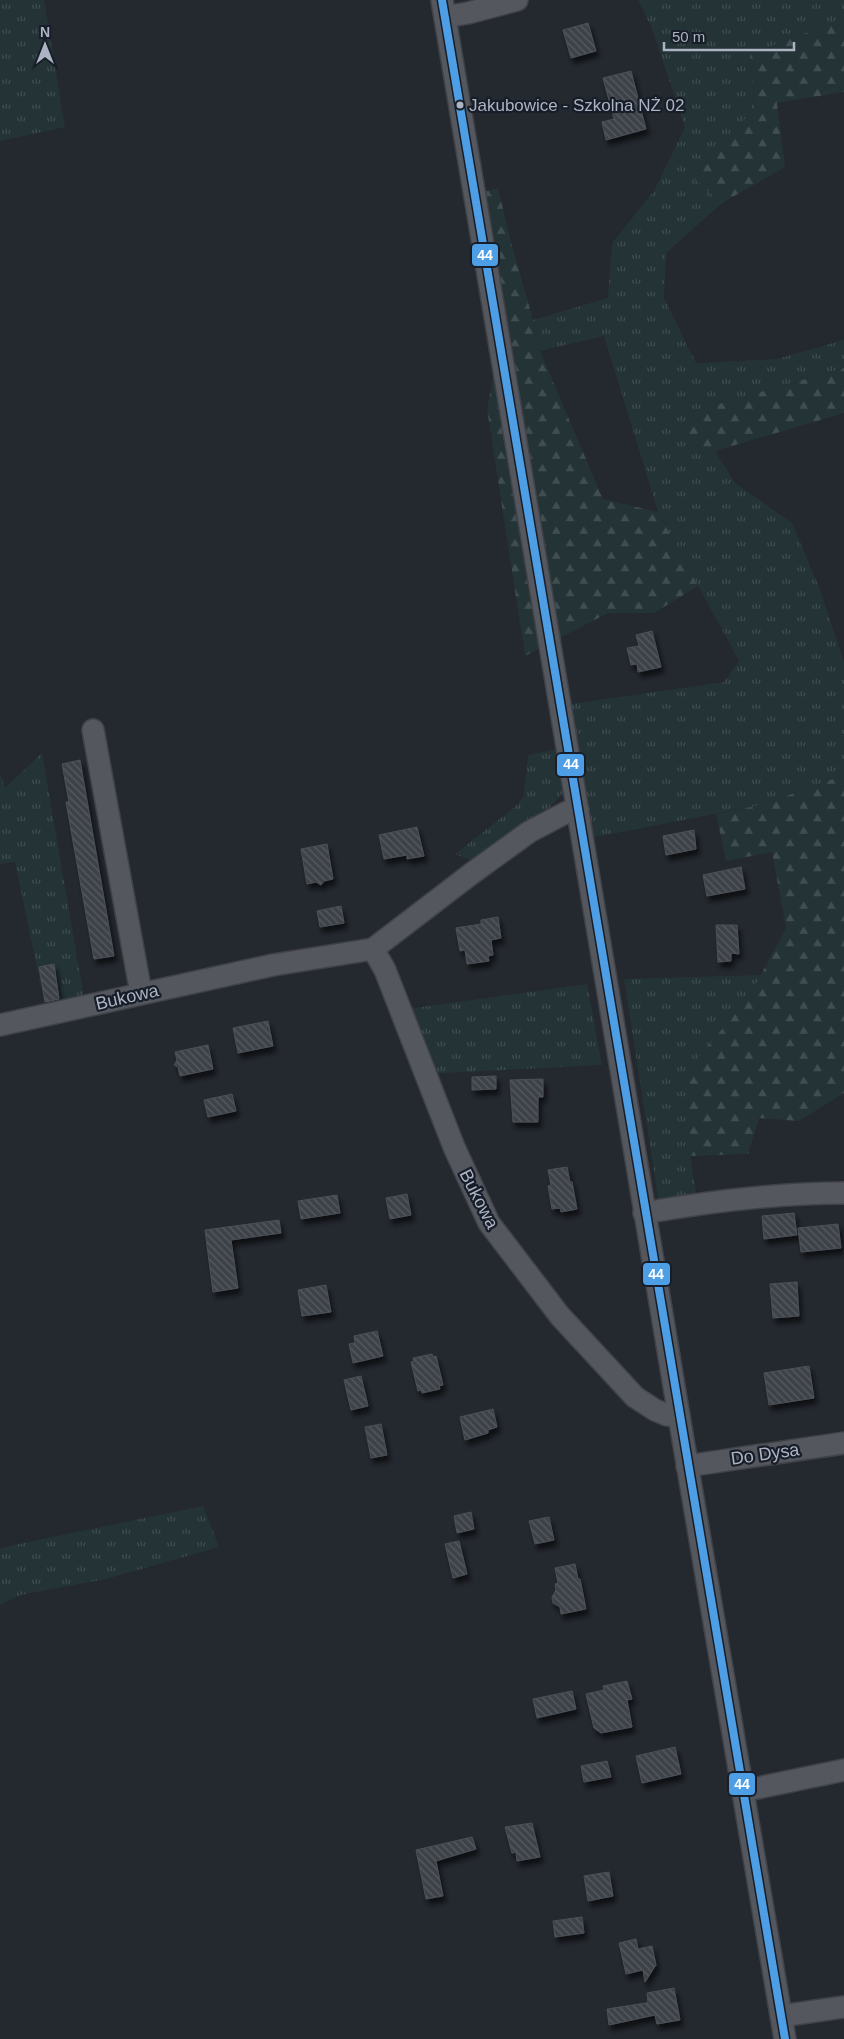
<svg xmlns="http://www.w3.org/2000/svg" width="844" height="2039" font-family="Arial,sans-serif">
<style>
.grass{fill:url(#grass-tufts)}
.forest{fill:url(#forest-firs)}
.building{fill:url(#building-back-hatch);stroke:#4b5058;filter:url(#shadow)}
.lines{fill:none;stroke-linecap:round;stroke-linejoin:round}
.minor-casing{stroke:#404248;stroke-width:24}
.minor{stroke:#54575e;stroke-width:21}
.bus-1-casing{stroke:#181e29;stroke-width:11}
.bus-1{stroke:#4d9ee5;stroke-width:8}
.bus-dot{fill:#acb3c2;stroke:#181e29;stroke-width:2}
.labels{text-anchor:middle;stroke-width:4.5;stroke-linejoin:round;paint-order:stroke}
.bus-label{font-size:17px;fill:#acb3c2;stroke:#181e29;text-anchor:start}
.street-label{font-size:18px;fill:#acb3c2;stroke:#181e29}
.line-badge{stroke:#181e29;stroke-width:2}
.badge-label{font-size:14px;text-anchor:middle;font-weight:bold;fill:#fff}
</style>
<defs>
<pattern id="grass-tufts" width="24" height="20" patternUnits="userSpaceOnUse" patternTransform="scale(1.25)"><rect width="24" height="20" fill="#243336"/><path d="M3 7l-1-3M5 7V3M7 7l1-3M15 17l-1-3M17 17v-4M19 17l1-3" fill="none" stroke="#414e51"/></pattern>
<pattern id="forest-firs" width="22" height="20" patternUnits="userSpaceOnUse" patternTransform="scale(1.25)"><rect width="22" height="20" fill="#243336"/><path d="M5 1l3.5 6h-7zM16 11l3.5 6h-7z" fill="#414e51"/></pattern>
<pattern id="building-back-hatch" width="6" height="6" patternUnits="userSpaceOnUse" patternTransform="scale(1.25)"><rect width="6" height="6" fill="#3e4248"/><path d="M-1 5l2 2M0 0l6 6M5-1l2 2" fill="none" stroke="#575b61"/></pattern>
<filter id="shadow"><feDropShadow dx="3" dy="5.5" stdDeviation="2.5" flood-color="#0009"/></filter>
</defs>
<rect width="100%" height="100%" fill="#24282f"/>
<g class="grass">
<polygon points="0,0 44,0 65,127 0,141"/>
<polygon points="638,0 844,0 844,25 829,24 750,54 755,107 695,179 722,203 666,253 664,298 696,363 777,359 844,340 844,368 688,413 691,443 715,451 735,483 792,523 819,587 844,662 844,775 761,805 590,838 580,788 564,792 546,811 476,862 455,854 515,807 524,796 528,755 571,746 564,705 724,682 739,661 658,512 604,336 540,351 533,320 608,298 612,243 654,191 685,127 651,26"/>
<polygon points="42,753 84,998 44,1002 15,862 0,864 0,774 5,788"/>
<polygon points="761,975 748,999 690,1156 697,1198 659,1204 624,979"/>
<polygon points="587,984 602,1065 424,1074 400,1010"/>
<polygon points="203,1506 219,1547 106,1579 20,1595 0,1605 0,1548"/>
</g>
<g class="forest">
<polygon points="829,24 844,25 844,92 777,103 785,167 722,203 694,179 755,107 750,54"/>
<polygon points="498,188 510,238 533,320 540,351 603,499 658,512 698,586 654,613 608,613 525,656 487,409 494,373 479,193"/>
<polygon points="844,368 844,413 715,451 690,443 688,413"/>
<polygon points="844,775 844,1093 799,1121 759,1118 748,1154 690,1156 688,1069 748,999 786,928 772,852 726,861 716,814 761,805"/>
</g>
<g class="building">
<polygon points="588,23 596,51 571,58 563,30"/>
<polygon points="631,71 646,129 606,140 602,122 614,119 603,78"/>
<polygon points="652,631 661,667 638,672 637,664 631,665 627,648 639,646 636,635"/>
<polygon points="80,760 114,956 94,959 66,802 69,802 62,764"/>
<polygon points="417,827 424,856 407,859 407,855 384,859 379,835"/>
<polygon points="694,830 696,849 666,855 663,836"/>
<polygon points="327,844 333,879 324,881 321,885 316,882 307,884 301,849"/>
<polygon points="741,867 745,889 707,896 703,875"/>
<polygon points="341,906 344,923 320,927 317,911"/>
<polygon points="498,917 501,938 491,940 493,955 488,956 489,961 467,964 465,950 460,951 456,928 481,924 481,920"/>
<polygon points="716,925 737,925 739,954 731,953 731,961 718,962"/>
<polygon points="54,964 59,999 45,1002 39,967"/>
<polygon points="268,1021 273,1046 238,1053 233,1028"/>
<polygon points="208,1045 213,1069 180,1076 178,1067 174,1065 177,1060 175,1052"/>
<polygon points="496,1076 496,1089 472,1090 472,1077"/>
<polygon points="543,1079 543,1097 538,1097 538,1122 513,1122 510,1080"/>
<polygon points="232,1094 236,1111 208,1117 204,1100"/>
<polygon points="567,1167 570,1182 572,1182 577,1209 561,1212 560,1208 552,1209 548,1186 551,1185 548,1170"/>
<polygon points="407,1194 411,1215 390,1219 386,1198"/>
<polygon points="337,1195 340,1213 301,1219 298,1201"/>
<polygon points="794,1213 797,1235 764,1239 762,1216"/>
<polygon points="279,1220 281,1233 231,1240 238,1288 213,1292 205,1230"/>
<polygon points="838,1224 841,1248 801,1252 798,1228"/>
<polygon points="797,1282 799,1316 773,1318 770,1284"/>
<polygon points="326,1285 331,1312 302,1316 298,1290"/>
<polygon points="377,1331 383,1356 353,1363 349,1344 355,1343 354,1336"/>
<polygon points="432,1354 433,1357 436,1356 443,1385 439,1386 440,1389 422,1393 421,1390 418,1391 411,1362 414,1361 413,1358"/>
<polygon points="809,1366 814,1398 769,1405 764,1373"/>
<polygon points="361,1376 368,1406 351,1410 344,1380"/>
<polygon points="493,1409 497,1427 488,1430 488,1433 465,1440 460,1417"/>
<polygon points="381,1424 387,1455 371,1458 365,1427"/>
<polygon points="471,1512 474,1529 457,1533 454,1516"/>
<polygon points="549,1517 554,1540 535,1544 529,1521"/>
<polygon points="459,1541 467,1574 453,1578 445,1544"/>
<polygon points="575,1564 578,1579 580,1579 586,1609 561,1614 560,1607 553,1603 552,1597 556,1590 555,1584 558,1583 555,1568"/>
<polygon points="627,1681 632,1699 627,1700 632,1727 601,1733 594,1728 586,1694 604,1690 603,1686"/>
<polygon points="572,1691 576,1709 537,1718 533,1699"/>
<polygon points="675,1747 681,1774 642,1783 636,1756"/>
<polygon points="607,1761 611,1777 584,1782 581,1766"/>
<polygon points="532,1823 540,1857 517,1861 516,1852 512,1853 505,1827"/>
<polygon points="472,1837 476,1849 436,1861 443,1896 426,1899 416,1850"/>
<polygon points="609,1872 613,1896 588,1901 584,1876"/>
<polygon points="582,1917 584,1933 555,1937 553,1921"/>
<polygon points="636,1939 638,1949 652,1946 656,1965 645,1982 643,1970 626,1974 619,1943"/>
<polygon points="674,1988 680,2020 657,2024 655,2015 609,2025 607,2009 646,2003 648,2002 647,1993"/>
</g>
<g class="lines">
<g class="minor-casing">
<g id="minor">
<polyline points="442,0 679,1416 785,2039"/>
<polyline points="445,17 468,13 517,0"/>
<polyline points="93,730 141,993"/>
<polyline points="373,949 385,970 454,1147 489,1223 560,1316 635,1397 655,1410 667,1415 679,1416"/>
<polyline points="0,1025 273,965 373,949 471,874 529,832 567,812 578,810"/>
<path d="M644,1213C712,1201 776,1193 844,1193"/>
<polyline points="687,1466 844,1443"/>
<polyline points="743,1791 844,1770"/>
<polyline points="781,2016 844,2007"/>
</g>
</g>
<use href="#minor" class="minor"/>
<g class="bus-1-casing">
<polyline id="bus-1" points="442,0 785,2039"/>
</g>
<use href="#bus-1" class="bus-1"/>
</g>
<circle class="bus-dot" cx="460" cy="105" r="4.5"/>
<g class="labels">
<g class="bus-label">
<text x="469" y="111">Jakubowice - Szkolna NŻ 02</text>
</g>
<g class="street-label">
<text transform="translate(127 997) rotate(-13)" y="6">Bukowa</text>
<text transform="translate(479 1199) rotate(63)" y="6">Bukowa</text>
<text transform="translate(765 1454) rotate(-8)" y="6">Do Dysa</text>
</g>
</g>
<g class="line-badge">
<rect x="471" y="243" width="28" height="24" rx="5" fill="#4d9ee5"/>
<rect x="556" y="753" width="29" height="24" rx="5" fill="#4d9ee5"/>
<rect x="642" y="1262" width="29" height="24" rx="5" fill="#4d9ee5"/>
<rect x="728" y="1772" width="28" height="24" rx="5" fill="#4d9ee5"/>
</g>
<g class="badge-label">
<text x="485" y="260">44</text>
<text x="571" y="769">44</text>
<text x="656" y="1279">44</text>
<text x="742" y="1789">44</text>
</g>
<g transform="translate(45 45)" stroke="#181e29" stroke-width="4" paint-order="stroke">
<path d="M0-4L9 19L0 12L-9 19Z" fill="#acb3c2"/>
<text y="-8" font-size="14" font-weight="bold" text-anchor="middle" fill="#acb3c2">N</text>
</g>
<path d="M664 42v8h130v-8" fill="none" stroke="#acb3c2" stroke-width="2.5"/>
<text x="672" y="42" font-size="15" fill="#acb3c2" stroke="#181e29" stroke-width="4" paint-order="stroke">50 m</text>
</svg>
